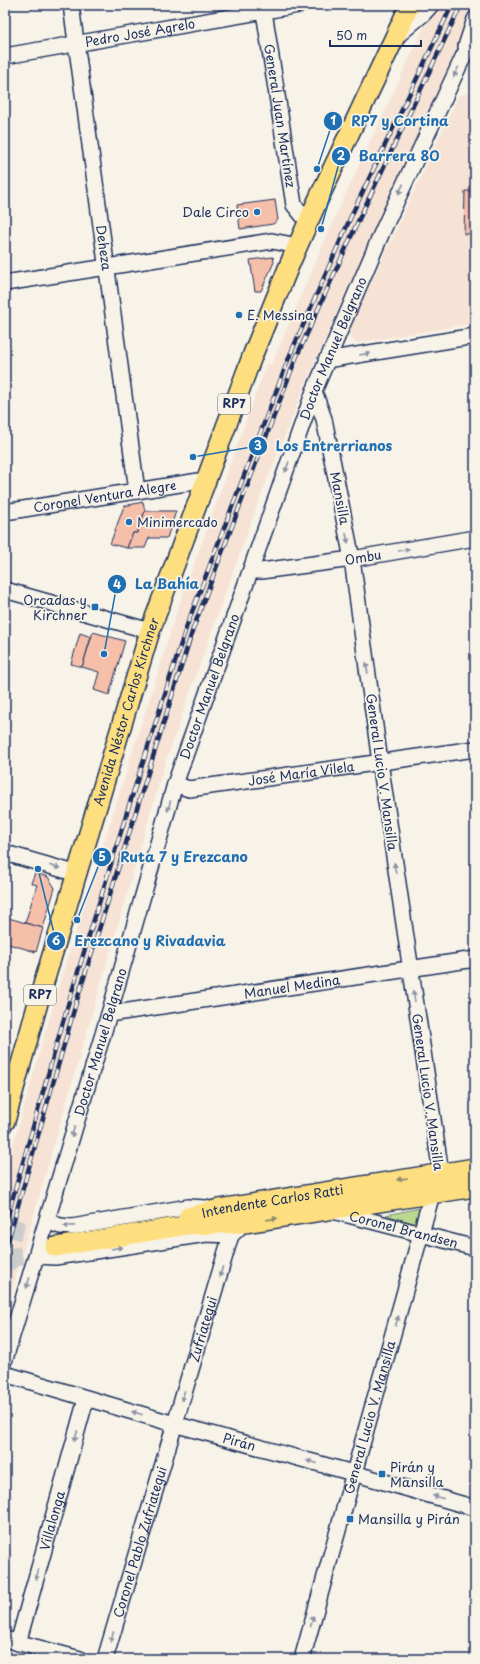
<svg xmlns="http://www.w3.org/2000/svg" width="480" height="1664" font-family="'Playpen Sans',sans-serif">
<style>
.built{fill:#f7e3d5}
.green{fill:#bcd890;stroke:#6c8477}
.building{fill:#f6bfaa;stroke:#1b2f5e}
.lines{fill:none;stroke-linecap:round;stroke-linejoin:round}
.major-tunnel{stroke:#cbcccc;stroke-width:19;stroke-dasharray:19 10;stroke-linecap:butt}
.minor-casing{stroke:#1b2f5e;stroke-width:18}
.major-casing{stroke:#1b2f5e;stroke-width:22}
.minor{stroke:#f7f3e8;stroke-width:15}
.major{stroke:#fddf80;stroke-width:19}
.rail-casing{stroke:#1b2f5e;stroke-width:4.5}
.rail{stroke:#f7f3e8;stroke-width:3;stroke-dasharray:9;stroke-linecap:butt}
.oneway{fill:#8991a3}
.oneway2{fill:#8c876f}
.poi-dot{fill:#1f6fb2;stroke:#f7f3e8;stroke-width:1.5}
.labels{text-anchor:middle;stroke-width:3.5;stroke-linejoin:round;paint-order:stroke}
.shield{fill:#f7f3e8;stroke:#5d6a87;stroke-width:1}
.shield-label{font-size:12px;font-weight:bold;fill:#1b2f5e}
.street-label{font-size:13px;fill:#1b2f5e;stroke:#f7f3e8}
.poi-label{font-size:13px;fill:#1b2f5e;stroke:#f7f3e8;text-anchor:start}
.leader{fill:none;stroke:#1f6fb2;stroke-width:1.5}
.callout-dot{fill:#1f6fb2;stroke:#f7f3e8;stroke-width:1.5}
.mark-label{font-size:12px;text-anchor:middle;font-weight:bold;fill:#fff}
.callout-label{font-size:14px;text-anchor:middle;font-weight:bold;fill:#1f6fb2;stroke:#f7f3e8;stroke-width:3.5;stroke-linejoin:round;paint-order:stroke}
</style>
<rect width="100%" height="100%" fill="#f7f3e8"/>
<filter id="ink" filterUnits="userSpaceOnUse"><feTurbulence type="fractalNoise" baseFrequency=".025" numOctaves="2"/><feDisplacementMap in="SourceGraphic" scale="8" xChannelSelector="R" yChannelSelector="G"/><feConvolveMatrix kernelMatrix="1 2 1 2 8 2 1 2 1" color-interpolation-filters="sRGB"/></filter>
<g filter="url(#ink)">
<g class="built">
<polygon points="437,5 475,5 475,7 465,26 456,51 384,208 306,382 255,511 214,625 164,766 5,1314 5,1173 56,995 176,614 267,363 271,365 339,208 424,27"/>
<polygon points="475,92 475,323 356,343 348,332 459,95"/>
</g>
<polygon class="green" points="420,1208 416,1224 386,1215"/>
<g class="building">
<polygon points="471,183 475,183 475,234 464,234 465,191 471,191"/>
<polygon points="275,200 278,220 273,224 240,229 237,205"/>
<polygon points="273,257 274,262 261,291 255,291 250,260"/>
<polygon points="143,502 145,511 137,533 133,533 127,548 110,544 124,506"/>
<polygon points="145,511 176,511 167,538 149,538 145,548 127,548 133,533 137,533"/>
<polygon points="93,632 125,641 109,695 94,690 99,672 82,667"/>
<polygon points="80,633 91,637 82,667 71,664"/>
<polygon points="35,873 48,877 55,888 43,928 25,923 37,885 31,883"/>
<polygon points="5,917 43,928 36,952 5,943"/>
</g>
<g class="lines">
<g class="major-tunnel">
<polyline points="5,1226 33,1234 57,1237"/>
<polyline points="5,1263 16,1257 53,1247"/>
</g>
<g class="minor-casing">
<g id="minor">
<path id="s1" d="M71,5L137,491"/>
<path id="s2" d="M263,5L294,205L308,222"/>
<polyline points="397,36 423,14 431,5"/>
<polyline points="466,46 475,19"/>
<path id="s3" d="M5,56L299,5"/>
<polyline points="5,283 272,241 298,246"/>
<polyline points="326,360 475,336"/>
<path id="s4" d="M5,512L205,480"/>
<path id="s5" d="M251,571H261L352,559L475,538"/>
<polyline points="5,590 150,631"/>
<path id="s6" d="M175,784L189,789L475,749"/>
<polyline points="5,853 78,874"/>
<path id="s7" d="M109,1014L475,959"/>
<path id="s8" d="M333,1211L475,1248"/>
<polyline points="47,1221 60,1226 72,1227 188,1207 206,1208"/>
<polyline points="37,1256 55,1257 206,1234 231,1235 238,1229"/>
<path id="s9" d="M5,1359L109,1014L175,784L314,391L383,230L464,55L475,38"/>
<path id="s10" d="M5,1374L174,1424L353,1473L475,1508"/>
<polyline points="5,1639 80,1659"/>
<path id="s11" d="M18,1643L86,1399"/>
<path id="s12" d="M105,1659L231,1235"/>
<path id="s13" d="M302,1659L432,1194L441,1173L380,762L352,559L324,419L314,391"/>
</g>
</g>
<g class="major-casing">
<g id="major">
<path id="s14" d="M5,1121L41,992L150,631L253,354L291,261L317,202L410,5"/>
<path id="s15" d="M188,1217L219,1209L475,1168"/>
<polyline points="55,1247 188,1225 245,1223 475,1187"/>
</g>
</g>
<use href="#minor" class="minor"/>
<use href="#major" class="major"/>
<g class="rail-casing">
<g id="rail">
<polyline points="5,1225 69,1001 127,812 187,625 290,355 353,212 452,5"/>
<polyline points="5,1251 76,1003 193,629 296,358 360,217 461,5"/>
</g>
</g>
<use href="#rail" class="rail"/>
</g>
<defs><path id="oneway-solid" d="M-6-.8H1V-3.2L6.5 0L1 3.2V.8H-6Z"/></defs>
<g class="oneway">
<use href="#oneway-solid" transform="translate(456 72) rotate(116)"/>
<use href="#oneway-solid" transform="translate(401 189) rotate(115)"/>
<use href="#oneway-solid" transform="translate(365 354) rotate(-9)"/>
<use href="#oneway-solid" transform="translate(287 467) rotate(109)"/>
<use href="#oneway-solid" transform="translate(347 538) rotate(79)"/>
<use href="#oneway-solid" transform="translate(404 550) rotate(-10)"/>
<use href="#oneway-solid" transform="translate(367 668) rotate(-98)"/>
<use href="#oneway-solid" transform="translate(169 806) rotate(106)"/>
<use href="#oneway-solid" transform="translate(55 867) rotate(16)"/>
<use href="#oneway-solid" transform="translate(395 868) rotate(-98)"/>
<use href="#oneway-solid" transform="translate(414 996) rotate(-99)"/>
<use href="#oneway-solid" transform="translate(73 1132) rotate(107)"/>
<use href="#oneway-solid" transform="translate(69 1226) rotate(179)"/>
<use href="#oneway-solid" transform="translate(117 1248) rotate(-9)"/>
<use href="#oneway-solid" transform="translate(221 1272) rotate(107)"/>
<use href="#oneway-solid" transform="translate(28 1283) rotate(107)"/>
<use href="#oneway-solid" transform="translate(397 1321) rotate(-74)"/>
<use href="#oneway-solid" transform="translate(183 1396) rotate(107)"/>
<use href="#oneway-solid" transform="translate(137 1413) rotate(-164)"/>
<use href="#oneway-solid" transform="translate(76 1436) rotate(106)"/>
<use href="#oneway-solid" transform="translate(312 1462) rotate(-165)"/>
<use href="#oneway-solid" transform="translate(438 1497) rotate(-164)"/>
<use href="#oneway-solid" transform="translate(37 1575) rotate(106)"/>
<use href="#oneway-solid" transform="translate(312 1621) rotate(-75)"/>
<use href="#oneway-solid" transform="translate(112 1637) rotate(106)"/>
</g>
<g class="oneway2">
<use href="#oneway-solid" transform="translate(402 1179) rotate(171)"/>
<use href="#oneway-solid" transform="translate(272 1219) rotate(-8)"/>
</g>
</g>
<g class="poi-dot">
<circle cx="257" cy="212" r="4"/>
<circle cx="239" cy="315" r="4"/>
<circle cx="129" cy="522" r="4"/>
<rect x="91" y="603" width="8" height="8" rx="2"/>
<rect x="378" y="1470" width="8" height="8" rx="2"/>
<rect x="346" y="1515" width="8" height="8" rx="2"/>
</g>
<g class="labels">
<g class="shield">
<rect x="218" y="394" width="32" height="20" rx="3"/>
<rect x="24" y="985" width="32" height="20" rx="3"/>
</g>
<g class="shield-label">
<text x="234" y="408">RP7</text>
<text x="40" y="999">RP7</text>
</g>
<g class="street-label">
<text dy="5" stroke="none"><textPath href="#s3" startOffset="137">Pedro José Agrelo</textPath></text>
<text dy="5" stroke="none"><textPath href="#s2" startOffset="112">General Juan Martínez</textPath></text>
<text dy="5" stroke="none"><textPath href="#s1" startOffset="245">Deheza</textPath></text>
<text dy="5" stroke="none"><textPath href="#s9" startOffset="1063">Doctor Manuel Belgrano</textPath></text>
<text dy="5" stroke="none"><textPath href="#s4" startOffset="101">Coronel Ventura Alegre</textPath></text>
<text transform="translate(340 498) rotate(79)" y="5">Mansilla</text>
<text dy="5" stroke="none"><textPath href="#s5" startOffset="113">Ombu</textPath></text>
<text dy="5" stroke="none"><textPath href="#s9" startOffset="703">Doctor Manuel Belgrano</textPath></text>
<text dy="5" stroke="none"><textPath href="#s14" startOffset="427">Avenida Néstor Carlos Kirchner</textPath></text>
<text transform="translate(382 772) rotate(82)" y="5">General Lucio V. Mansilla</text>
<text dy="5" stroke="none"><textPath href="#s6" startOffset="128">José María Vilela</textPath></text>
<text dy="5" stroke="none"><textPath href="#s7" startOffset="185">Manuel Medina</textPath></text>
<text dy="5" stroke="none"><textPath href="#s9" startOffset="331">Doctor Manuel Belgrano</textPath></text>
<text transform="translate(428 1092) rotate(82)" y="5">General Lucio V. Mansilla</text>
<text dy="5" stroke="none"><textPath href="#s15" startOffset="86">Intendente Carlos Ratti</textPath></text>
<text dy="5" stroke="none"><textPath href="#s8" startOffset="73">Coronel Brandsen</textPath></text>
<text dy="5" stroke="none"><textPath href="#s12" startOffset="344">Zufriategui</textPath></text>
<text dy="5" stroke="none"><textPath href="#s13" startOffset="251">General Lucio V. Mansilla</textPath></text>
<text dy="5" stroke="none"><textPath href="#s10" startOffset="244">Pirán</textPath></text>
<text dy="5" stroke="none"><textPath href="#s11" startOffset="127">Villalonga</textPath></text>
<text dy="5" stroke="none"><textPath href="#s12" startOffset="122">Coronel Pablo Zufriategui</textPath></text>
</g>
<g class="poi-label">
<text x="249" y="217" text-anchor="end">Dale Circo</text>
<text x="247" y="320">E. Messina</text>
<text x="137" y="527">Minimercado</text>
<text x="87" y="605" text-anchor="end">Orcadas y<tspan x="87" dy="15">Kirchner</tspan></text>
<text x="390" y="1472">Pirán y<tspan x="390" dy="15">Mansilla</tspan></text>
<text x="358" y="1524">Mansilla y Pirán</text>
</g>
</g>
<path class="leader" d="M317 169L333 121M321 229L341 156M193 457L258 446M104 654L117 584M77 920L102 857M38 869L56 941"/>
<g class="callout-dot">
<circle cx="317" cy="169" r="4"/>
<circle cx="321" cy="229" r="4"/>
<circle cx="193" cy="457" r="4"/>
<circle cx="104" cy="654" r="4"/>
<circle cx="77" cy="920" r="4"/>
<circle cx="38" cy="869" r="4"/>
<circle cx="333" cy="121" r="10"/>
<circle cx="341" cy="156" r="10"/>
<circle cx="258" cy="446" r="10"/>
<circle cx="117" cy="584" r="10"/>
<circle cx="102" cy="857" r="10"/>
<circle cx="56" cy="941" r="10"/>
</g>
<g class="mark-label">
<text x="333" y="125">1</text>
<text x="341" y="160">2</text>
<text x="258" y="450">3</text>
<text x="117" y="589">4</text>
<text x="102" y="861">5</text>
<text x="56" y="945">6</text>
</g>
<g class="callout-label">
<text x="400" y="126">RP7 y Cortina</text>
<text x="399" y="161">Barrera 80</text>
<text x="334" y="451">Los Entrerrianos</text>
<text x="167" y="589">La Bahía</text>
<text x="184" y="862">Ruta 7 y Erezcano</text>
<text x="150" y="946">Erezcano y Rivadavia</text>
</g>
<rect width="480" height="1664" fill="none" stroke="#f7f3e8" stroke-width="20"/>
<rect x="10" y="10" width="460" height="1644" fill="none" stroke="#1b2f5e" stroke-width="1.5" filter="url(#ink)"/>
<path d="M330 40v6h91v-6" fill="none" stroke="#1b2f5e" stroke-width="2"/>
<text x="336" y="40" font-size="12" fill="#1b2f5e" stroke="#f7f3e8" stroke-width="3" paint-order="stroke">50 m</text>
</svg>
